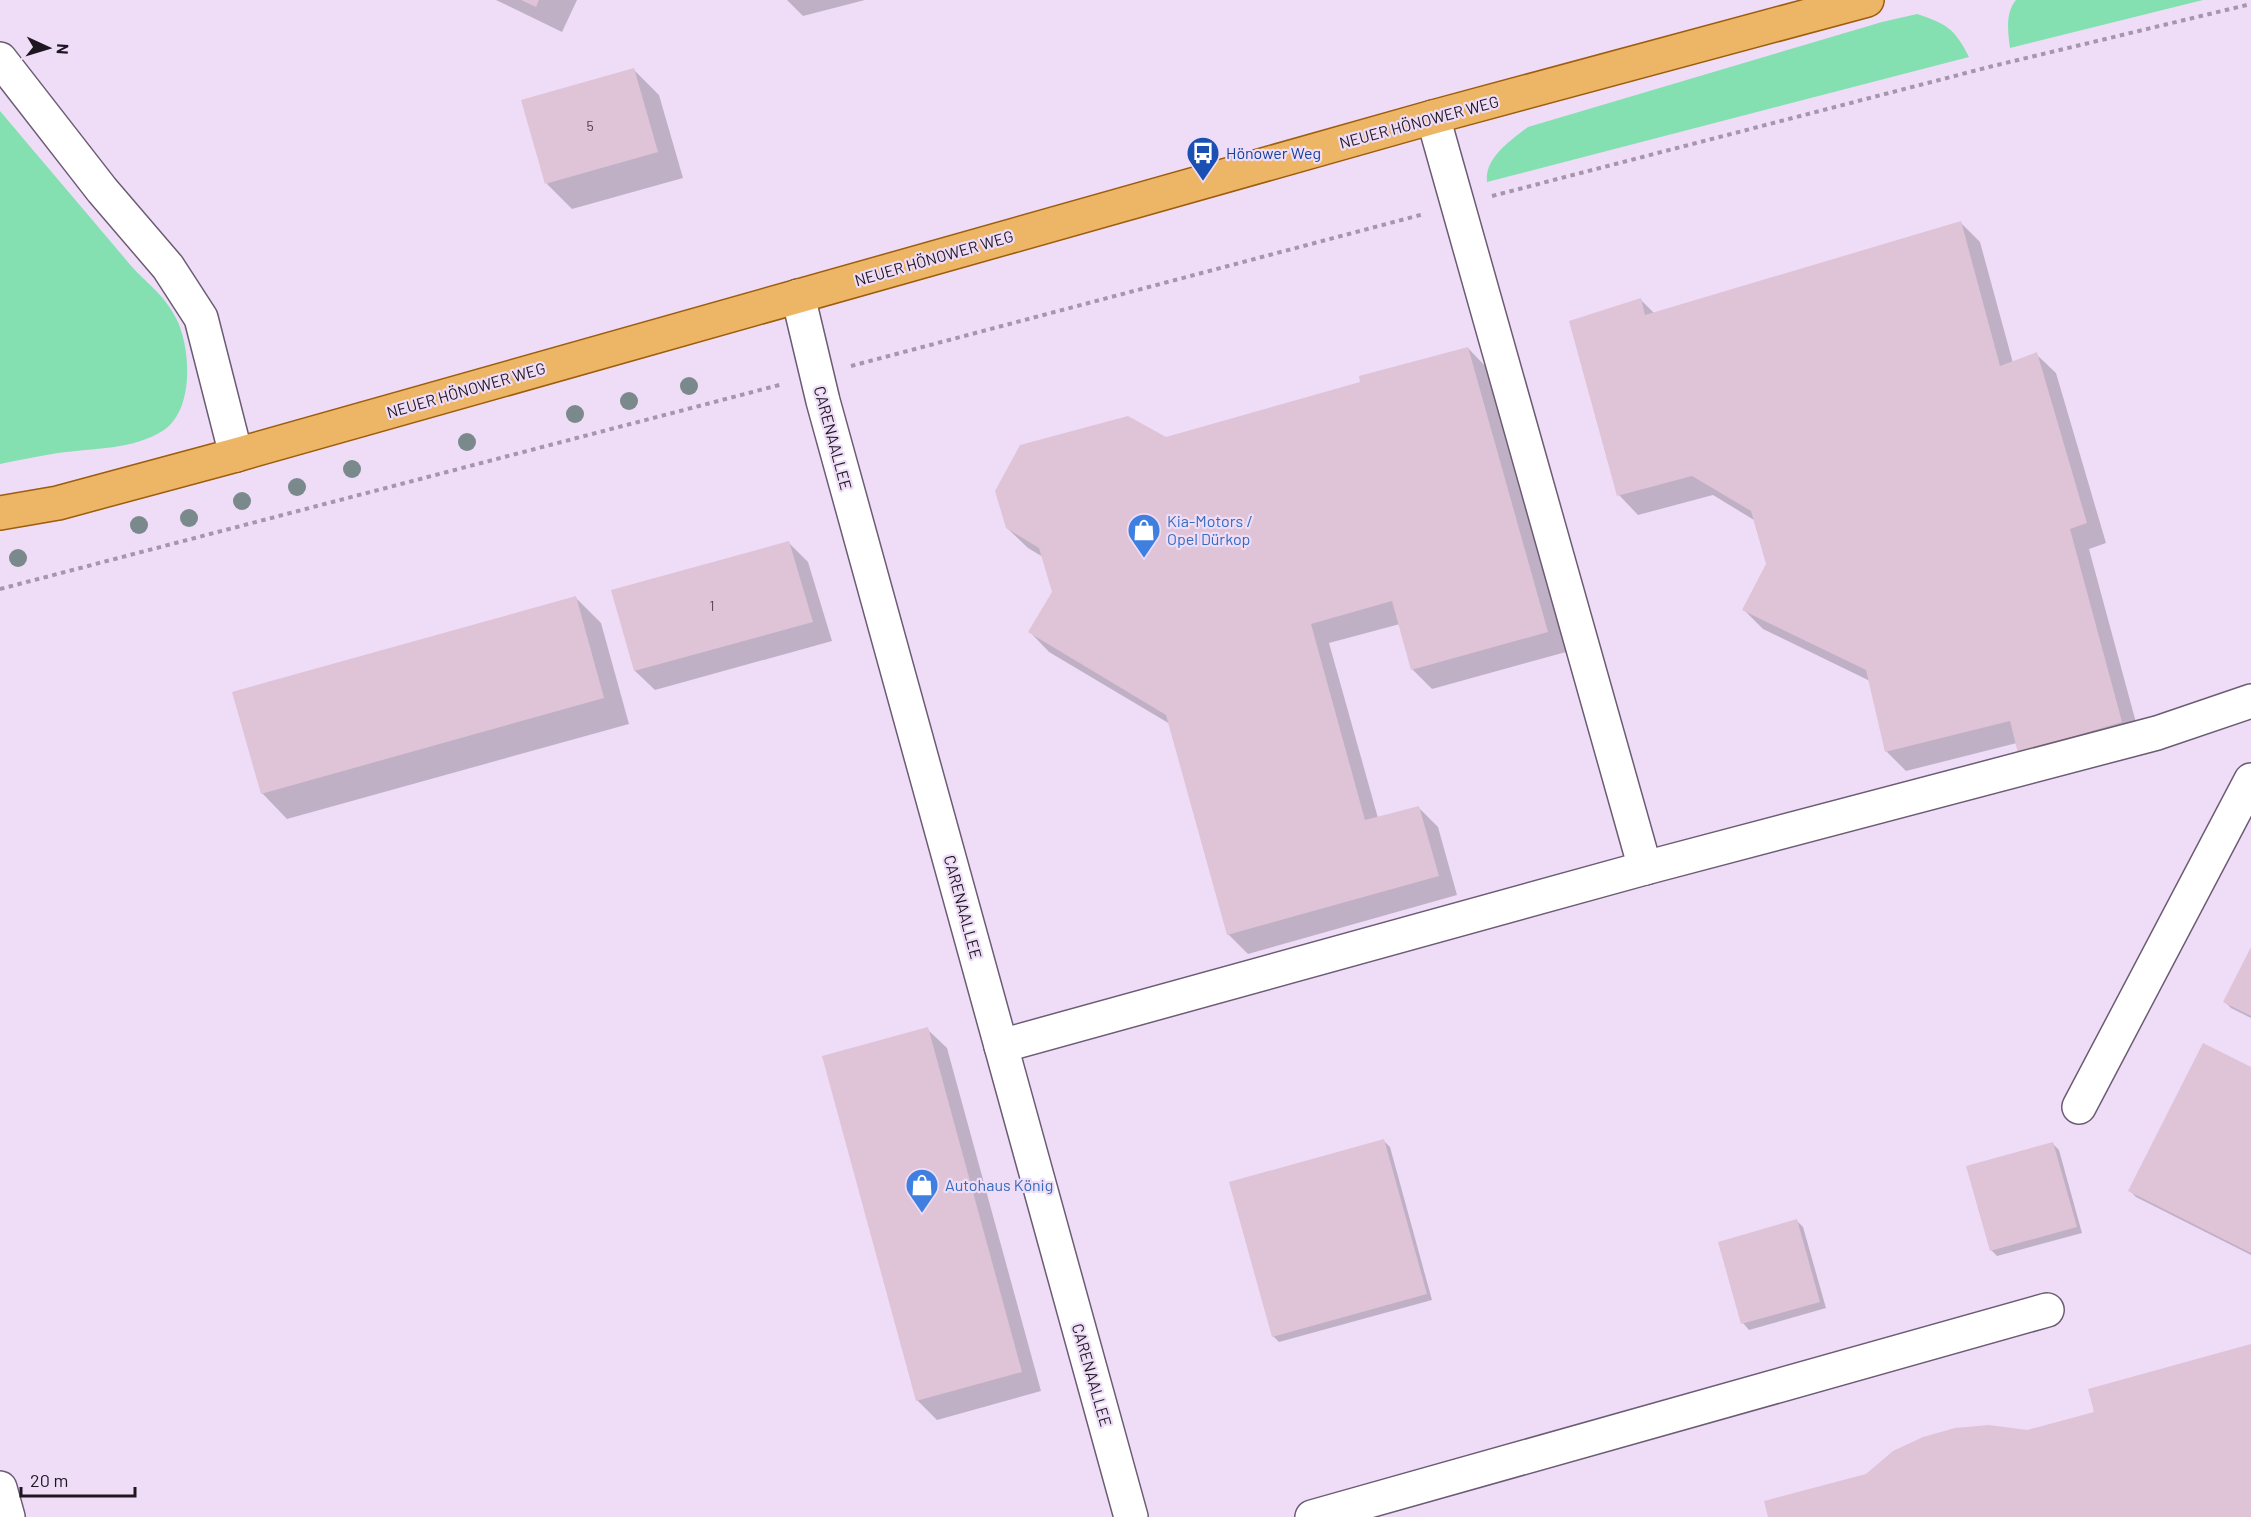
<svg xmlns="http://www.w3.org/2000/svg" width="2251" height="1517" font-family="Barlow,sans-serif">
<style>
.green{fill:#84e0b1}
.shadow{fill:#0003}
.building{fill:#dfc3d7}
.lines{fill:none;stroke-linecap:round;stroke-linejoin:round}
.minor-casing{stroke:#6c5c73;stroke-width:36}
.major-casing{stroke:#9d5d0c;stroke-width:36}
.path{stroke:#a596ab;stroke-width:4;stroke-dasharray:4.5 4.5;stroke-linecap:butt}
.minor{stroke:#fff;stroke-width:33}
.major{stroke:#edb566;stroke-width:33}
.tree{fill:#7a898b}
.labels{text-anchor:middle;stroke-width:4.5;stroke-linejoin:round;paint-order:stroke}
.number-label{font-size:14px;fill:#4e424e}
.street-label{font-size:16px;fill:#1e1721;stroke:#efddf8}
.transit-label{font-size:16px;fill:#164399;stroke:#efddf8;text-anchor:start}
.shop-label{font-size:16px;fill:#366cbe;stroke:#efddf8;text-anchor:start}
</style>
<rect width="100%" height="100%" fill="#efddf8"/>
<g class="green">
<path d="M2016,0H2203L2010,48C2008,32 2005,13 2016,0Z"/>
<path d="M1917,14C1947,24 1955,29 1969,57L1487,182C1484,158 1511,140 1528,127L1882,22Z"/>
<path d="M0,111C42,161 85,211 127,261C145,283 163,292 177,320C191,349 194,410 164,430C134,450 93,448 58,453C39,456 19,460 0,464Z"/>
</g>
<g class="shadow">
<polygon points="496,0 577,0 562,32"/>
<polygon points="787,0 865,0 803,16"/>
<polygon points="634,70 659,95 683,178 572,209 547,184"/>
<polygon points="1961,223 1980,242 2013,363 2036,354 2056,373 2106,543 2089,549 2141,741 2039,772 2017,743 1906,771 1887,752 1870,681 1763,629 1743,609 1767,564 1754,520 1713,495 1638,515 1619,495 1640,299 1655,314"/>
<polygon points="1468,348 1487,368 1566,652 1432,689 1413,670 1400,624 1329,643 1378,818 1418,807 1438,827 1457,895 1248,954 1228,934 1170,724 1049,652 1030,632 1053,592 1043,557 1028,548 1007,528 1166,439 1362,383"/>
<polygon points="789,543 808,562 832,641 655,690 635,671 613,591"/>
<polygon points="576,598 601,623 629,724 287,819 262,793"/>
<polygon points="2251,950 2251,1018 2231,1008 2225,1002"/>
<polygon points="927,1029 947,1048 1041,1391 937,1420 917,1400"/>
<polygon points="2251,1069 2251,1255 2136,1197 2130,1191"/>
<polygon points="1384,1141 1390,1147 1432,1300 1279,1342 1273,1336"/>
<polygon points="2053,1144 2059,1150 2082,1233 1997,1256 1991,1250"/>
<polygon points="1797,1221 1803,1227 1826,1308 1749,1330 1743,1323"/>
</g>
<g class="building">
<polygon points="521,0 539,0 536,7"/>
<polygon points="634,68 658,152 545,184 521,100"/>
<polygon points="1961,221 2000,366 2037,352 2087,523 2070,529 2122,722 2018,753 2010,721 1885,752 1866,670 1742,610 1766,564 1751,511 1692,476 1617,496 1569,321 1641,298 1645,315"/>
<polygon points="1468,347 1548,632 1411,670 1392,601 1311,624 1365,820 1419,806 1439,876 1227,935 1166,715 1028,632 1052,592 1039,548 1006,528 995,491 1020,445 1128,416 1166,437 1360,382 1359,376"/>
<polygon points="789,541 813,622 634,671 611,590"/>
<polygon points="576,596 604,698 261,794 232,692"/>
<polygon points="2251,947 2251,1016 2223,1002"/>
<polygon points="928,1027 1022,1372 916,1401 822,1056"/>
<polygon points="2203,1043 2251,1067 2251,1253 2128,1191"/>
<polygon points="1384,1139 1427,1294 1272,1337 1229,1182"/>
<polygon points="2053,1142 2077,1227 1990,1251 1966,1166"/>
<polygon points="1797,1219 1820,1302 1741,1324 1718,1242"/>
<polygon points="2251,1344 2251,1517 1768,1517 1764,1501 1866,1474 1893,1451 1923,1437 1955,1428 1989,1425 2027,1430 2094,1412 2088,1389"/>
</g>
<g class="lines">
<g class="minor-casing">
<g id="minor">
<polyline points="0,59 102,190 168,267 201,318 236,455"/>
<polyline points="1433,117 1645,868"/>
<polyline points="798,296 823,401 1131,1517"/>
<polyline points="1001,1046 1645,868 2157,733 2251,701"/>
<polyline points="2079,1107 2251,780"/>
<polyline points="0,1488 8,1517"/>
<polyline points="1312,1517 2047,1310"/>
</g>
</g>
<g class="major-casing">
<polyline id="major" points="0,513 58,503 236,455 1433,117 1867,0"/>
</g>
<g class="path">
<polyline points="1492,196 1993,66 2251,4"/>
<polyline points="851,366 1424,214"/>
<polyline points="0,589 783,384"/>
</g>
<use href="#minor" class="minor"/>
<use href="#major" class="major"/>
</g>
<g class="tree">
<circle cx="689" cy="386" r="9"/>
<circle cx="629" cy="401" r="9"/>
<circle cx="575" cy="414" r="9"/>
<circle cx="467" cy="442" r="9"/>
<circle cx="352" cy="469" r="9"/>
<circle cx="297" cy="487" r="9"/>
<circle cx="242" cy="501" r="9"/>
<circle cx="189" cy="518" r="9"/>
<circle cx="139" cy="525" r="9"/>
<circle cx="18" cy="558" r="9"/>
</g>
<defs>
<g id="bus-pin" transform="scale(1.725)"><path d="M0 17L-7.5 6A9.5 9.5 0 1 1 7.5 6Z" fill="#1a4fb4" stroke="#efddf8"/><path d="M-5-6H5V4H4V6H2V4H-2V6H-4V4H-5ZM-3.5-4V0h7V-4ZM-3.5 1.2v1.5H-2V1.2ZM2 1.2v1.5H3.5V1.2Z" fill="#fff"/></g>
<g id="shop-pin" transform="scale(1.725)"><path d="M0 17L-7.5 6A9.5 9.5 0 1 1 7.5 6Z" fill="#3f7fe0" stroke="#efddf8"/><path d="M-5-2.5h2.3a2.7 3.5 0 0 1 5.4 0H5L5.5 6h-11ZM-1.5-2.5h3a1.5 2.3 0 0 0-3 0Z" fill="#fff"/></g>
</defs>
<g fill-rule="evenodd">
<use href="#bus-pin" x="1203" y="153"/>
<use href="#shop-pin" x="1144" y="530"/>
<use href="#shop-pin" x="922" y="1185"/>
</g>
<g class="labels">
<g class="number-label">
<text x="590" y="131">5</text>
<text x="712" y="611">1</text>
</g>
<g class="street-label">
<text transform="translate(1419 122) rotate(-15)" y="6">NEUER HÖNOWER WEG</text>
<text transform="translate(934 258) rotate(-16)" y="6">NEUER HÖNOWER WEG</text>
<text transform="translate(466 390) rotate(-16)" y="6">NEUER HÖNOWER WEG</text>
<text transform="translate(833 438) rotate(75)" y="6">CARENAALLEE</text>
<text transform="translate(963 907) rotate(75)" y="6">CARENAALLEE</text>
<text transform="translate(1092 1375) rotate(74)" y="6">CARENAALLEE</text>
</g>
<g class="transit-label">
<text x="1226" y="159">Hönower Weg</text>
</g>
<g class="shop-label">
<text x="1167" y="527">Kia-Motors /<tspan x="1167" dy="18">Opel Dürkop</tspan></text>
<text x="945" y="1191">Autohaus König</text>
</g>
</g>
<g transform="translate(48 48) rotate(94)" stroke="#efddf8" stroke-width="4.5" paint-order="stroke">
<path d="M0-4.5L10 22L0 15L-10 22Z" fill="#1e1721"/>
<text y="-9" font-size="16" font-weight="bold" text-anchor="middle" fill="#1e1721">N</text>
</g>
<path d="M21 1487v9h114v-9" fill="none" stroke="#1e1721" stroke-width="3"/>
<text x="30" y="1487" font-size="18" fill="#1e1721" stroke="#efddf8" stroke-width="4.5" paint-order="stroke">20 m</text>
</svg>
